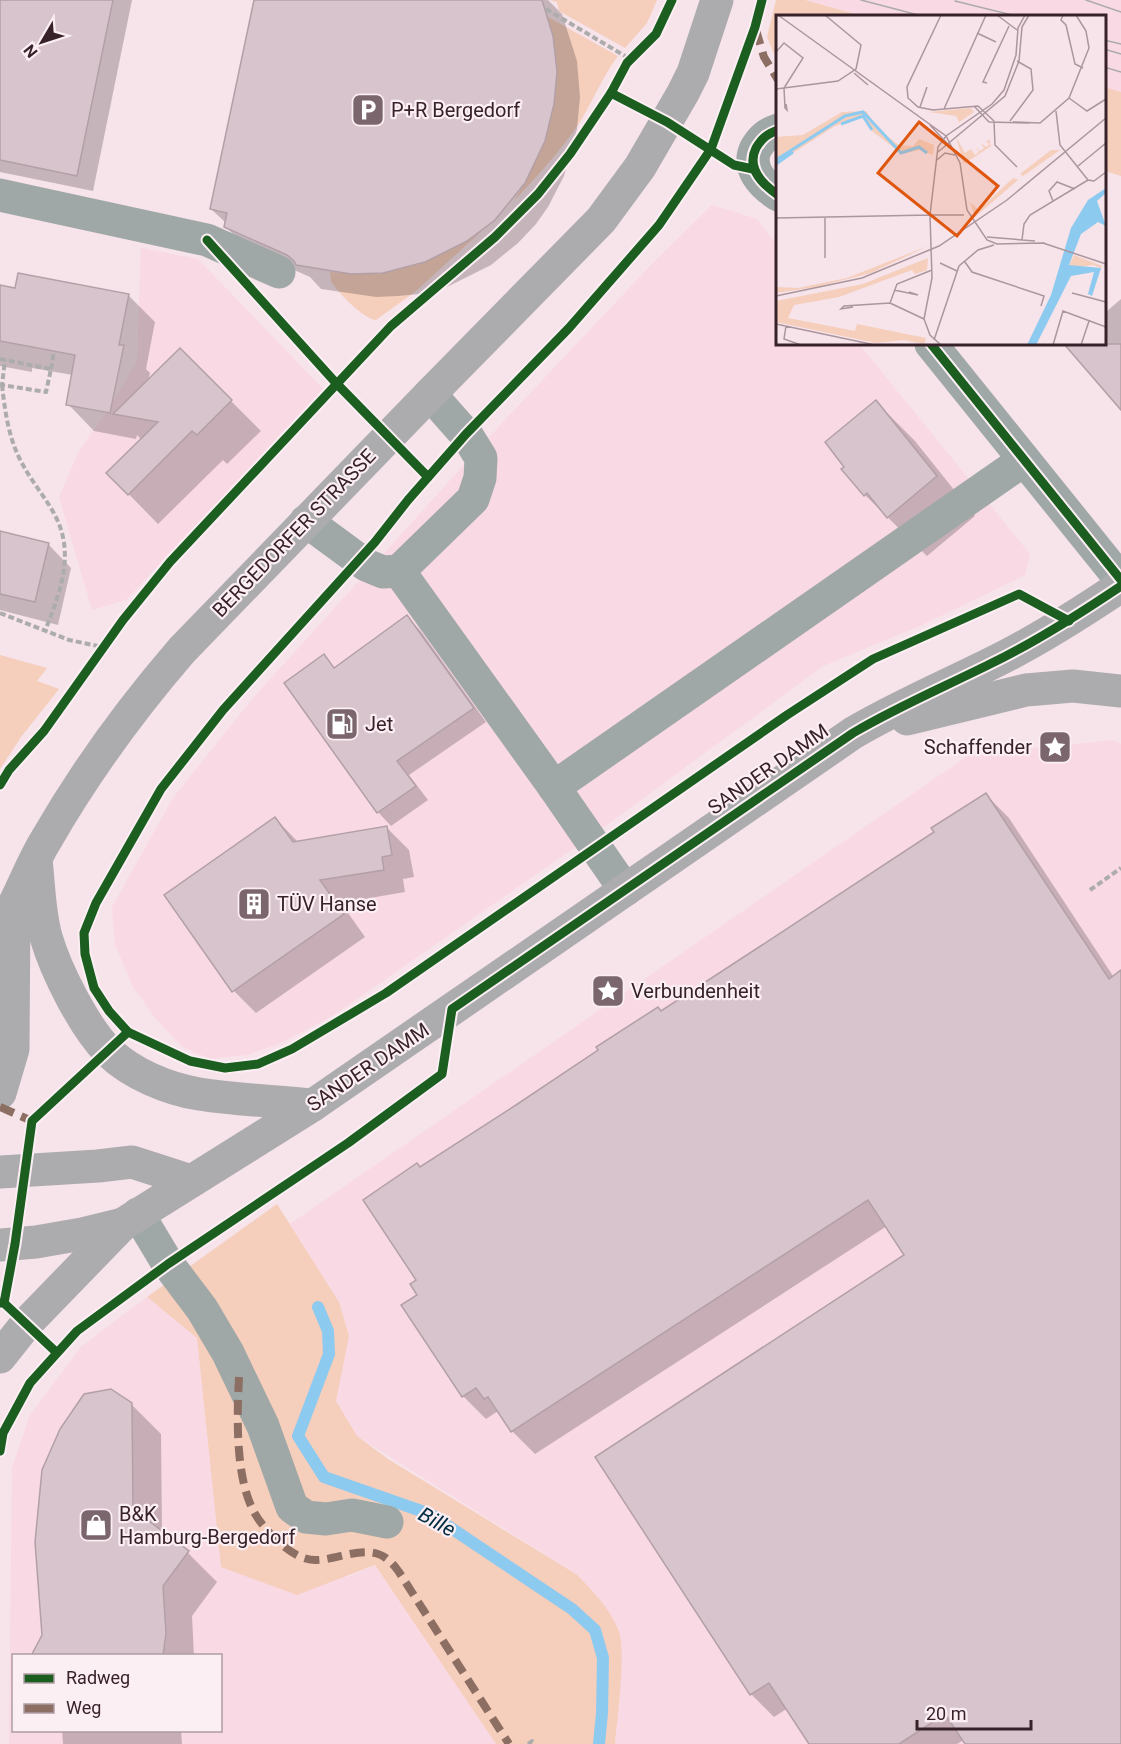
<svg xmlns="http://www.w3.org/2000/svg" width="1121" height="1744" font-family="Roboto,sans-serif">
<style>
.built{fill:#f9d9e4;fill-rule:evenodd}
.green{fill:#f5cebc}
.shadow{fill:#0003}
.lines{fill:none;stroke-linecap:round;stroke-linejoin:round}
.stream{stroke:#8ccaf0;stroke-width:12}
.building{fill:#d8c4cc;stroke:#b3a0a7;stroke-width:1.5}
.path{stroke:#acacad;stroke-width:4;stroke-dasharray:6 3;stroke-linecap:butt}
.minor{stroke:#9fa8a6;stroke-width:33}
.major{stroke:#acacae;stroke-width:33}
.tram{stroke:#adaaad;stroke-width:1.5}
.quiet{stroke:#8d6e63;stroke-width:8;stroke-dasharray:15 8;stroke-linecap:butt}
.cycleway-casing{stroke:#fceff4;stroke-width:13}
.cycleway{stroke:#1b5e20;stroke-width:9}
.labels{text-anchor:middle;stroke-width:4.5;stroke-linejoin:round;paint-order:stroke}
.poi-label{font-size:20px;fill:#38222a;stroke:#fceff4;text-anchor:start}
.street-label{font-size:20px;fill:#38222a;stroke:#fceff4}
.water-label{font-size:21px;font-style:italic;fill:#002d42;stroke:#fceff4}
.inset-river{fill:none;stroke:#8ccaf0;stroke-width:3}
.inset-road{fill:none;stroke:#ab969d;stroke-width:1.5}
.view{fill:#df560e;fill-opacity:0.15;stroke:#df560e;stroke-width:3}
.inset-edge{fill:none;stroke:#38222a;stroke-width:3}
</style>
<rect width="100%" height="100%" fill="#f7e3ea"/>
<g class="built">
<polygon points="805,0 1121,0 1121,92 1105,87 1104,16 862,16"/>
<polygon points="712,205 757,219 777,245 778,344 859,344 1030,554 1025,575 922,625 823,666 607,825 334,1015 281,1043 247,1055 210,1059 183,1047 155,1018 132,985 115,944 112,907 173,798 253,698 502,423 650,266"/>
<polygon points="141,248 198,259 324,390 126,600 92,610 59,497 79,451 110,407 137,361"/>
<polygon points="1113,740 1121,744 1121,1744 615,1744 621,1666 601,1600 576,1574 357,1436 336,1401 349,1336 339,1302 290,1224 969,755"/>
<path d="M147,1297L197,1338L221,1566L348,1577L375,1565L496,1744H9L12,1468L30,1415L81,1347ZM14,1656H220V1730H14Z"/>
</g>
<g class="green">
<polygon points="549,0 657,0 647,23 625,48 559,11 557,2"/>
<polygon points="776,0 805,0 862,16 778,16 777,61 767,37"/>
<path d="M548,17L618,56C602,77 592,103 578,125C559,153 536,177 514,201C551,141 567,86 548,17Z"/>
<polygon points="1105,87 1121,92 1121,176 1105,171"/>
<path d="M484,229L416,291L376,320C365,320 337,292 331,281L330,272C390,278 436,263 484,229Z"/>
<polygon points="0,655 47,668 37,681 59,689 21,737 0,769"/>
<path d="M277,1204L339,1302L349,1336L336,1401L357,1436L388,1459L576,1574C592,1590 609,1607 618,1629C627,1648 617,1720 615,1744H496L375,1565L297,1595L221,1567L197,1338L147,1297Z"/>
</g>
<g class="shadow">
<polygon points="0,0 132,0 93,191 0,172"/>
<polygon points="256,0 548,0 562,14 577,61 580,97 577,129 564,176 548,207 536,224 518,243 491,265 449,286 420,294 398,296 376,297 321,289 310,277 249,250 226,227 226,223 211,209"/>
<polygon points="0,287 17,290 128,295 155,322 146,369 150,373 148,381 180,350 261,431 227,464 223,460 158,524 108,473 142,440 137,435 136,439 94,431 68,404 73,375 32,368 32,372 0,366"/>
<polygon points="1121,299 1121,408 1066,344 1104,344 1104,308 1107,311"/>
<polygon points="876,402 915,441 975,516 927,556 865,495"/>
<polygon points="0,532 48,544 71,568 58,625 0,610"/>
<polygon points="407,617 420,630 486,722 409,775 428,800 391,826 378,812 286,683 324,656 335,668"/>
<polygon points="986,795 1009,818 1121,988 1121,1744 967,1744 964,1740 957,1744 811,1744 788,1708 774,1717 751,1694 906,1256 887,1226 535,1454 512,1431 498,1411 486,1419 463,1396 419,1295 420,1169 937,833"/>
<polygon points="275,818 298,842 387,828 409,850 414,877 403,879 405,892 341,903 365,937 256,1013 234,991 166,895"/>
<polygon points="131,1404 161,1434 162,1533 188,1553 217,1582 192,1616 194,1656 38,1656 43,1635"/>
<polygon points="62,1730 181,1730 182,1744 63,1744"/>
</g>
<g class="lines">
<polyline class="stream" points="318,1307 328,1331 329,1354 298,1436 324,1477 430,1514 572,1609 595,1630 603,1658 602,1713 599,1744"/>
</g>
<g class="building">
<polygon points="0,0 113,0 77,176 0,160"/>
<polygon points="254,0 542,0 553,36 555,53 557,72 554,104 545,141 525,183 495,220 467,241 425,262 383,273 351,274 296,265 294,261 287,255 224,227 227,213 210,209"/>
<polygon points="18,273 129,294 119,345 124,345 110,413 66,405 75,355 0,341 0,285 15,288"/>
<polygon points="1064,344 1121,344 1121,410"/>
<polygon points="180,348 232,400 197,435 192,431 128,495 106,473 158,422 113,414"/>
<polygon points="876,400 937,476 887,518 867,493 864,496 841,469 844,467 825,442"/>
<polygon points="0,531 49,543 35,602 0,594"/>
<polygon points="407,615 474,708 397,761 416,786 377,813 284,683 324,654 334,668"/>
<polygon points="986,793 1109,979 1121,970 1121,1744 965,1744 945,1714 899,1744 809,1744 769,1683 750,1695 595,1457 904,1255 868,1200 511,1432 488,1397 484,1399 476,1388 462,1397 401,1305 417,1295 410,1284 416,1280 363,1200 417,1163 420,1167 516,1105 598,1050 596,1047 658,1007 661,1011 756,949 934,832 931,828"/>
<polygon points="275,817 293,842 387,826 392,855 382,857 384,870 320,880 344,914 232,992 164,895"/>
<polygon points="111,1389 132,1403 133,1509 189,1551 163,1586 166,1633 163,1656 31,1656 42,1635 35,1542 42,1470 60,1429 84,1394"/>
</g>
<g class="lines">
<g class="path">
<polyline points="546,9 630,59"/>
<polyline points="0,359 51,369 46,392 2,385 5,360"/>
<polyline points="51,369 54,351"/>
<path d="M2,385C5,412 9,441 23,465C35,488 55,507 62,533C71,567 57,600 45,631"/>
<polyline points="0,613 69,640 103,647"/>
<polyline points="1090,890 1121,868"/>
<polyline points="528,1744 532,1741 534,1744"/>
</g>
<g class="minor">
<path d="M778,130C767,134 762,138 756,148C746,168 762,184 778,195"/>
<polyline points="0,195 207,240 279,272"/>
<polyline points="931,344 1121,580"/>
<polyline points="306,521 366,565 383,572 399,571 473,499 480,478 481,458 468,437 430,394"/>
<polyline points="399,571 554,787 1024,460"/>
<polyline points="554,787 625,890"/>
<polyline points="138,1214 168,1264 202,1309 228,1353 263,1426 292,1507 306,1517 326,1519 352,1515 387,1522"/>
</g>
<g class="major">
<polyline points="907,719 1026,690 1073,686 1121,691"/>
<path d="M36,860C39,885 39,912 46,937C56,971 84,1027 109,1052C132,1074 168,1089 199,1094C237,1100 275,1101 313,1105"/>
<path d="M0,929C19,901 28,869 46,840C85,772 131,709 182,650L430,394L601,220L640,167L683,93L693,73L717,0"/>
<polyline points="0,1093 13,1049 14,909"/>
<polyline points="0,1172 98,1166 132,1162 191,1181"/>
<path d="M0,1245L36,1242L82,1234L123,1224L313,1105L853,733C897,707 944,687 990,664C1036,642 1078,615 1121,586"/>
<polyline points="0,1357 27,1323 123,1224"/>
</g>
<g class="tram">
<polyline points="861,0 922,16"/>
<polyline points="1086,0 1121,12"/>
<polyline points="955,1 1016,16"/>
<polyline points="1104,40 1121,44"/>
<polyline points="1104,49 1121,54"/>
<polyline points="1104,67 1121,72"/>
</g>
<g class="quiet">
<polyline points="756,30 764,57 778,80"/>
<polyline points="0,1107 32,1121"/>
<path d="M239,1377C237,1415 235,1477 254,1512C260,1523 270,1534 280,1543C290,1552 302,1560 316,1560C338,1560 368,1543 387,1559C392,1562 396,1568 399,1572L509,1744"/>
</g>
<g class="cycleway-casing">
<g id="cycleway">
<polyline points="762,0 755,27 711,149 659,225 569,328 466,434 408,500 375,542 223,710 161,789 96,903 84,933 85,954 94,988 109,1011 128,1032 190,1061 225,1068 258,1064 292,1049 386,993 787,715 873,659 1019,594 1069,621"/>
<polyline points="611,93 667,122 734,165 753,169"/>
<path d="M778,130C767,134 762,138 756,148C746,168 762,184 778,195"/>
<polyline points="207,240 336,383 428,477"/>
<polyline points="931,344 1121,580"/>
<polyline points="0,785 9,770 44,731 123,620 170,562 391,326 495,237 538,194 570,154 611,93 627,63 656,34 672,0"/>
<polyline points="0,1303 4,1303 56,1352"/>
<polyline points="4,1303 15,1244 32,1121 128,1032"/>
<path d="M0,1451L3,1433L30,1383L77,1331L168,1264L348,1143L442,1074L452,1009L853,733C897,707 944,687 990,664C1036,642 1078,615 1121,586"/>
</g>
</g>
<use href="#cycleway" class="cycleway"/>
</g>
<defs>
<g id="parking-square" transform="scale(1.725)"><rect x="-9" y="-9" width="18" height="18" rx="4" fill="#7b666d" stroke="#fceff4"/><path d="M-3.5-5.5H1a3.5 3.5 0 0 1 0 7H-1V5.5H-3.5ZM-1-3.4V-.6H.8a1.4 1.4 0 0 0 0-2.8Z" fill="#fff"/></g>
<g id="fuel-square" transform="scale(1.725)"><rect x="-9" y="-9" width="18" height="18" rx="4" fill="#7b666d" stroke="#fceff4"/><path d="M-5.5-6h7V0h2V4h1.3V-2.5L3-4.5l.8-.8L6-3V5H2.5V1h-1V6h-7ZM-4.2-4.7v3.2H.2V-4.7Z" fill="#fff"/></g>
<g id="sight-square" transform="scale(1.725)"><rect x="-9" y="-9" width="18" height="18" rx="4" fill="#7b666d" stroke="#fceff4"/><path d="M0-6L1.8-2.2L6-1.7L2.9 1.2L3.7 5.4L0 3.3L-3.7 5.4L-2.9 1.2L-6-1.7L-1.8-2.2Z" fill="#fff"/></g>
<g id="building-square" transform="scale(1.725)"><rect x="-9" y="-9" width="18" height="18" rx="4" fill="#7b666d" stroke="#fceff4"/><path d="M-4-6H4V6H1V3H-1V6H-4ZM-2.5-4.3h1.7v1.8h-1.7ZM.8-4.3h1.7v1.8H.8ZM-2.5-1h1.7V.8h-1.7ZM.8-1h1.7V.8H.8Z" fill="#fff"/></g>
<g id="shop-square" transform="scale(1.725)"><rect x="-9" y="-9" width="18" height="18" rx="4" fill="#7b666d" stroke="#fceff4"/><path d="M-5-2.5h2.3a2.7 3.5 0 0 1 5.4 0H5L5.5 6h-11ZM-1.5-2.5h3a1.5 2.3 0 0 0-3 0Z" fill="#fff"/></g>
</defs>
<g fill-rule="evenodd">
<use href="#parking-square" x="368" y="110"/>
<use href="#fuel-square" x="342" y="724"/>
<use href="#sight-square" x="1055" y="747"/>
<use href="#building-square" x="254" y="904"/>
<use href="#sight-square" x="608" y="991"/>
<use href="#shop-square" x="96" y="1525"/>
</g>
<g class="labels">
<g class="poi-label">
<text x="391" y="117">P+R Bergedorf</text>
<text x="365" y="731">Jet</text>
<text x="1032" y="754" text-anchor="end">Schaffender</text>
<text x="277" y="911">TÜV Hanse</text>
<text x="631" y="998">Verbundenheit</text>
<text x="119" y="1521">B&amp;K<tspan x="119" dy="23">Hamburg-Bergedorf</tspan></text>
</g>
<g class="street-label">
<text transform="translate(294 533) rotate(-46)" y="7">BERGEDORFER STRASSE</text>
<text transform="translate(768 769) rotate(-35)" y="7">SANDER DAMM</text>
<text transform="translate(368 1067) rotate(-34)" y="7">SANDER DAMM</text>
</g>
<g class="water-label">
<text transform="translate(437 1522) rotate(29)" y="7">Bille</text>
</g>
</g>
<g transform="translate(776 15)">
<rect width="330" height="330" fill="#f7e3ea"/>
<path d="M195,93L198,97L179,110L183,107L180,101L153,97ZM90,96L103,115L123,130L137,131L143,124L158,130L157,140L144,135L126,139L96,116L86,102L59,111L0,149V122L27,120L66,97ZM180,122L189,138L195,134L199,140L203,137L200,132L204,136L208,133L205,128L210,132L214,129L210,127L213,124L215,131L188,149ZM275,135H284L247,161L244,159ZM237,163L242,165L199,202L194,187L203,195ZM152,231L95,258L40,272L0,278V272L22,273L71,263ZM298,240L326,251L325,253L317,250L297,253L293,251ZM152,243L151,255L139,259L136,255L63,282L18,290L12,303L79,316L81,309L150,323L148,329L128,325L100,328L0,307V286L87,269Z" fill="#f5cebc"/>
<path d="M330,173V178L321,186L330,211L322,207L305,219L293,250L325,253L316,281L312,279L318,257L295,261L260,330H251L275,280L295,213L312,185Z" fill="#8ccaf0"/>
<path class="inset-river" d="M65,109L87,101L96,115M0,145L69,101L87,97L125,138L143,132L151,138M0,149L17,137"/>
<path class="inset-road" d="M2,0L170,121L184,148L191,195L211,225L221,229L269,228M165,0L131,72L132,83L142,92L157,95L202,91L218,106M221,0L241,15M287,0L285,5L290,10L299,49L307,53M201,18L220,27M0,37L8,28L27,43L8,73L9,93L11,95L10,89M78,58L92,70M211,68L207,67L233,11M0,74L62,66L80,54L85,30L49,0M293,83L311,96L330,84M198,91L213,107L253,108M144,92L151,72M168,94L210,0M280,96L284,130L312,165L318,166L330,157M218,106L219,130L241,152M234,106L257,75L255,54L241,46M237,107L264,108L293,83L313,33L310,16L300,0M154,110L180,138M162,137L229,81L243,46L246,12L253,0M161,145L169,138L179,140M302,151L330,128M277,186L273,176L281,167L299,174M154,200H188H180M0,203L154,200M49,203V243M211,222L259,226M246,225L248,209L254,200L312,165M267,228L330,249M189,247L196,257L268,281L265,291M164,248L181,256M118,275L142,280L133,277M296,278L330,287M0,281L86,263L163,231L231,185L330,103M77,292L65,294L68,291L114,288M148,304L114,288L121,269L156,255M0,309L99,330M10,311L8,324L25,330M158,325L183,251L202,235L218,230M165,330L154,320L148,304L156,263L154,200L162,132L170,121L216,89L228,75L240,40L242,13L249,0M277,330L287,296L330,312M305,330L313,306"/>
<path class="view" d="M143,107L222,171L181,221L102,158Z"/>
<rect width="330" height="330" class="inset-edge"/>
</g>
<rect x="12" y="1654" width="210" height="78" fill="#fceff4" stroke="#ae9da3" stroke-width="1.5"/>
<rect x="24" y="1674" width="30" height="9" fill="#1b5e20" stroke="#ae9da3" stroke-width="1.5"/>
<text x="66" y="1684" font-size="18" fill="#38222a">Radweg</text>
<rect x="24" y="1704" width="30" height="9" fill="#8d6e63" stroke="#ae9da3" stroke-width="1.5"/>
<text x="66" y="1714" font-size="18" fill="#38222a">Weg</text>
<g transform="translate(42 42) rotate(231)" stroke="#fceff4" stroke-width="4.5" paint-order="stroke">
<path d="M0-4.5L10 22L0 15L-10 22Z" fill="#38222a"/>
<text y="-9" font-size="16" font-weight="bold" text-anchor="middle" fill="#38222a">N</text>
</g>
<path d="M917 1720v9h114v-9" fill="none" stroke="#38222a" stroke-width="3"/>
<text x="926" y="1720" font-size="18" fill="#38222a" stroke="#fceff4" stroke-width="4.5" paint-order="stroke">20 m</text>
</svg>
